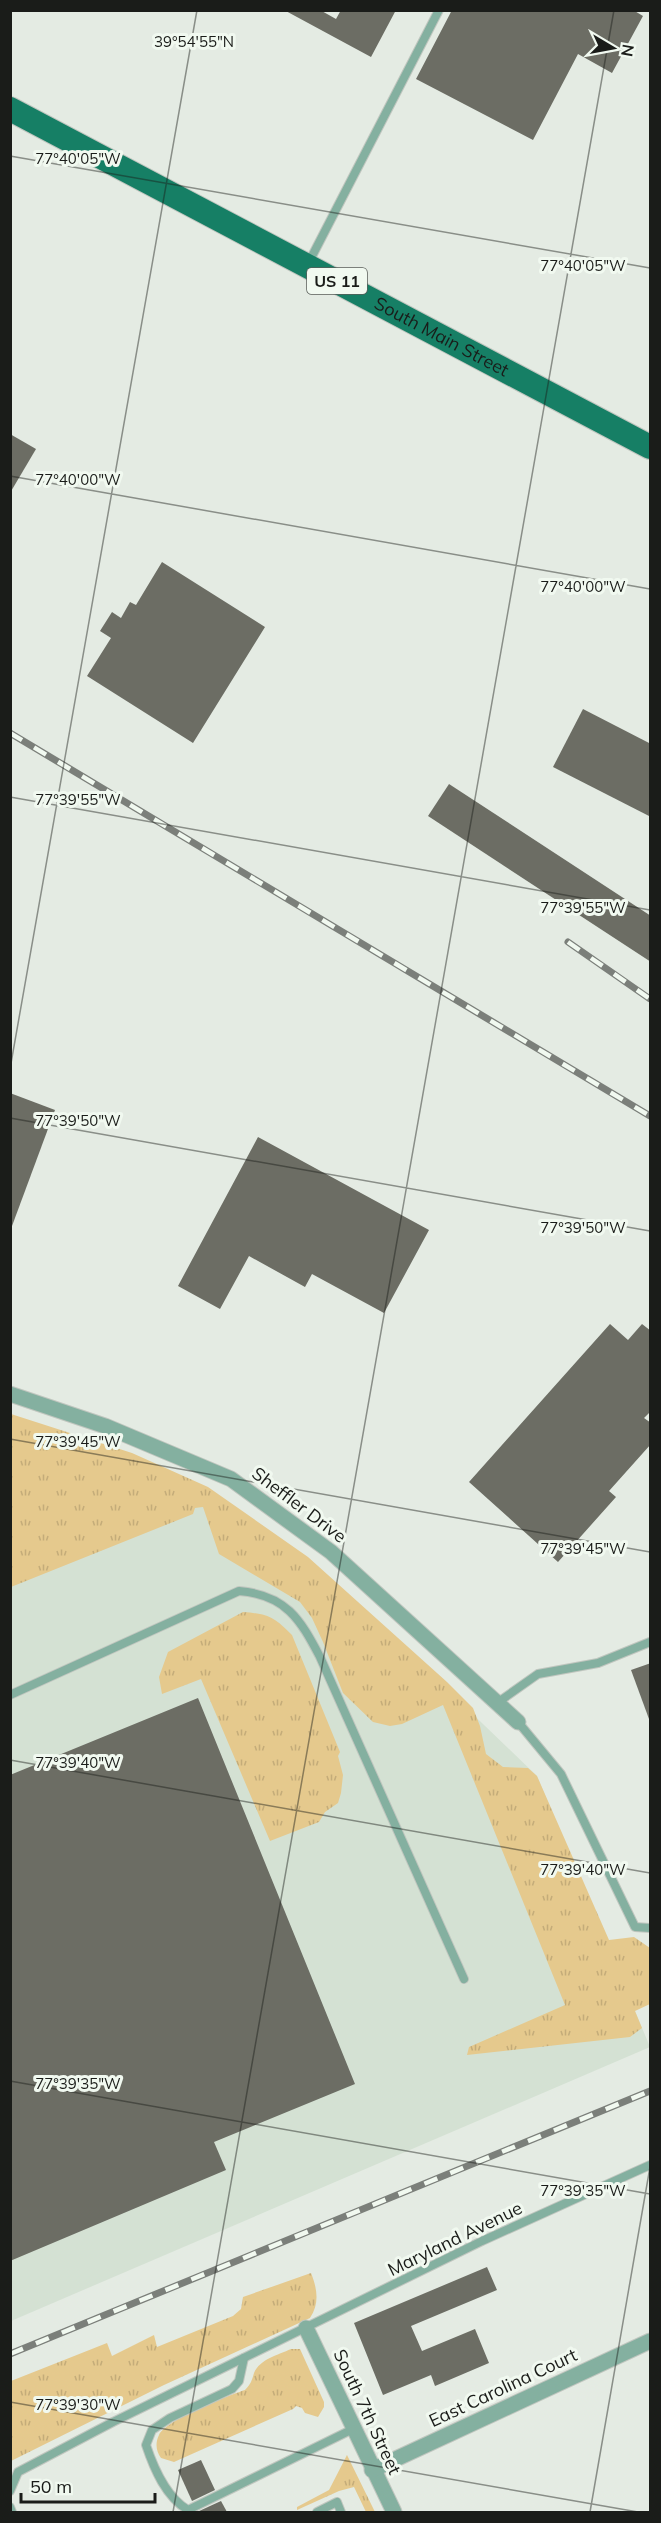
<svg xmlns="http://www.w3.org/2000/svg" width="661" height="2523" font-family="Mulish,sans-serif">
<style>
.built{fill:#d4e1d3}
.grass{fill:url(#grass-tufts)}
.building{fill:#6c6d64}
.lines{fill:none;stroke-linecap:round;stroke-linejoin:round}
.lane-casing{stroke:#c0c6bf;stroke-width:10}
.street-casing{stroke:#c0c6bf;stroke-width:17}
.primary-casing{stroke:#c0c6bf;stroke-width:26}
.lane{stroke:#84b0a0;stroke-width:8}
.street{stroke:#84b0a0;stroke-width:15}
.primary{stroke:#167f65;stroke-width:24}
.rail-casing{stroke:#7b7f7a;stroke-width:7}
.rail{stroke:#f1f9f0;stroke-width:4.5;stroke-dasharray:14;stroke-linecap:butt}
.ticks{fill:none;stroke:#1a1c19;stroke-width:1.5;stroke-opacity:0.45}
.labels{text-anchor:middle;stroke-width:6;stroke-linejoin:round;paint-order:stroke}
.shield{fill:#f1f9f0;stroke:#5a5e5a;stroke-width:1.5}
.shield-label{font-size:16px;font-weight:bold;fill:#1a1c19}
.street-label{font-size:18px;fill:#1a1c19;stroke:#f1f9f0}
.ticks-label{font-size:15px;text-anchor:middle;fill:#1a1c19;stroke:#f1f9f0;stroke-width:6;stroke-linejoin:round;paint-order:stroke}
</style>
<defs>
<pattern id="grass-tufts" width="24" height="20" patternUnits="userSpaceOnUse" patternTransform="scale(1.5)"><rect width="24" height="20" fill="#e5c98d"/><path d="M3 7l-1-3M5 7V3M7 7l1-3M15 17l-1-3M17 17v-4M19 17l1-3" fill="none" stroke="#c4ac79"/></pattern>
</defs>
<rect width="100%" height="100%" fill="#e4ebe3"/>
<polygon class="built" points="11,1420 174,1472 349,1595 537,1776 650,2047 11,2321"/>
<g class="grass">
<polygon points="11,1414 132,1453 208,1487 308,1557 447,1682 473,1708 480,1726 486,1754 503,1767 528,1768 537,1776 609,1940 634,1937 650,1948 650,2004 635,2011 642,2028 630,2037 467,2055 469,2047 565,2005 443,1705 402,1724 390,1726 373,1722 343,1693 323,1642 312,1618 300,1602 219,1554 203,1507 195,1508 193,1514 11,1587"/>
<path d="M243,1612C269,1614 274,1617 292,1635L340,1752L338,1756L343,1775L341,1793L338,1803L325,1812L319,1822L270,1841L201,1679L162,1694L159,1677L168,1652Z"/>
<path d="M311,2273C317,2288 320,2303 310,2318L164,2385L11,2461V2381L107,2343L112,2356L154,2335L157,2347L233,2316L241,2309L243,2297Z"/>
<path d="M291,2349H300L324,2402V2407L318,2417L305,2413L302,2408L296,2406L293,2409L174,2462L161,2458C156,2451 155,2443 159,2435C166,2420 227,2396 245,2390C251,2384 252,2380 254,2373C260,2359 278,2355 291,2349Z"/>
<polygon points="347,2455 375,2512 366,2512 354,2487 339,2491 297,2510 297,2507 329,2490"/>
</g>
<g class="building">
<polygon points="284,10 320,10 336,19 341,10 396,10 371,57"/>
<polygon points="452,10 633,10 643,16 612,73 578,54 533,140 416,79"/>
<polygon points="10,434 36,449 10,493"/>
<polygon points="162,562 265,627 193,743 87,676 111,638 100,631 112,612 121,618 130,602 136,605"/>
<polygon points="583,709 651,744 651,817 553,767"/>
<polygon points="449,784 651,916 651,962 428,816"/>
<polygon points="10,1093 55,1110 12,1226 10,1226"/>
<polygon points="258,1137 429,1230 384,1313 312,1274 305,1287 249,1256 220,1309 178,1286"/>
<polygon points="610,1324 628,1340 642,1324 651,1331 651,1411 644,1418 651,1423 651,1444 609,1491 616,1497 558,1562 469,1482"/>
<polygon points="651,1663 651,1718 649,1719 631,1670"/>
<polygon points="198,1698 355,2084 214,2142 226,2170 10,2261 10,1775"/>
<polygon points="487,2267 497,2290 411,2326 422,2351 475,2329 489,2363 435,2386 431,2375 383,2395 354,2323"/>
<polygon points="201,2460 215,2490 192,2501 178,2470"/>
<polygon points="221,2501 227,2512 197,2512"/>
</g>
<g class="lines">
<g class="lane-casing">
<g id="lane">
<polyline points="309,262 439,10"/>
<path d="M10,1695L239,1591C286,1595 300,1619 320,1657L464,1979"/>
<polyline points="497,1703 538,1674 598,1663 650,1642"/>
<polyline points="518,1722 561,1774 635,1927 650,1928"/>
<path d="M244,2358L239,2381L232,2389L170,2418L152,2430L146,2445C154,2469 166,2497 188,2510L353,2429"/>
<polyline points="10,2491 18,2472 113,2422 482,2241 650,2165"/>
<polyline points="10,2507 12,2512"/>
<polyline points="317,2512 337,2502 341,2512"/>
</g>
</g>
<g class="street-casing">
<g id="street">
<polyline points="10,1394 105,1426 231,1479 331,1552 518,1722"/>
<polyline points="306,2328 394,2512"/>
<polyline points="372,2470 650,2341"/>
</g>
</g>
<g class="primary-casing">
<g id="primary">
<path id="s1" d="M10,109L650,447"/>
</g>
</g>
<use href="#lane" class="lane"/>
<use href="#street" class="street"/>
<use href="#primary" class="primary"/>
<g class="rail-casing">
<g id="rail">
<polyline points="10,733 650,1116"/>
<polyline points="568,942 650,999"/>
<polyline points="10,2354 650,2091"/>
</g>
</g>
<use href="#rail" class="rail"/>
</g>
<path class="ticks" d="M10,156L650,268M10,476L650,589M10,797L650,910M10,1069L197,10M10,1118L650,1231M10,1439L650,1552M10,1760L650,1873M10,2081L650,2194M10,2402L638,2512M173,2512L614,10M590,2512L650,2167"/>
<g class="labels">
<rect class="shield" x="307" y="268" width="60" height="26" rx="4.5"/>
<g class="shield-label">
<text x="337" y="287">US 11</text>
</g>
<g class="street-label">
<text dy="6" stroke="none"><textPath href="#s1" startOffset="488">South Main Street</textPath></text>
<text transform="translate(299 1505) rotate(37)" y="6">Sheffler Drive</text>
<text transform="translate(455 2239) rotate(-26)" y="6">Maryland Avenue</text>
<text transform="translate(503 2388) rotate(-25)" y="6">East Carolina Court</text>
<text transform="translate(367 2412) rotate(65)" y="6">South 7th Street</text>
</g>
</g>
<g class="ticks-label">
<text x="194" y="47">39°54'55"N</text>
<text x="78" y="164">77°40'05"W</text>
<text x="583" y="271">77°40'05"W</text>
<text x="78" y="485">77°40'00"W</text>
<text x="583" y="592">77°40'00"W</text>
<text x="78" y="805">77°39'55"W</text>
<text x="583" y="913">77°39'55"W</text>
<text x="78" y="1126">77°39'50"W</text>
<text x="583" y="1233">77°39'50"W</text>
<text x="78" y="1447">77°39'45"W</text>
<text x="583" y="1554">77°39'45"W</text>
<text x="78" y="1768">77°39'40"W</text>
<text x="583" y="1875">77°39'40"W</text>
<text x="78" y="2089">77°39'35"W</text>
<text x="583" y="2196">77°39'35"W</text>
<text x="78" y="2410">77°39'30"W</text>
</g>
<rect width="661" height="2523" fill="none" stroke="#1a1c19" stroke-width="24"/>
<g transform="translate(613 48) rotate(100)" stroke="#f1f9f0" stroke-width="4.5" paint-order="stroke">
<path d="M0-4.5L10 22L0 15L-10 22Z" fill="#1a1c19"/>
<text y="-9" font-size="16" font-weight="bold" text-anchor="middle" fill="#1a1c19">N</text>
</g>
<path d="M21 2493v9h134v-9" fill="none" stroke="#1a1c19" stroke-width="3"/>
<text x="30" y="2493" font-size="18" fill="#1a1c19" stroke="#f1f9f0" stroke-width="4.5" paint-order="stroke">50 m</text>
</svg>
